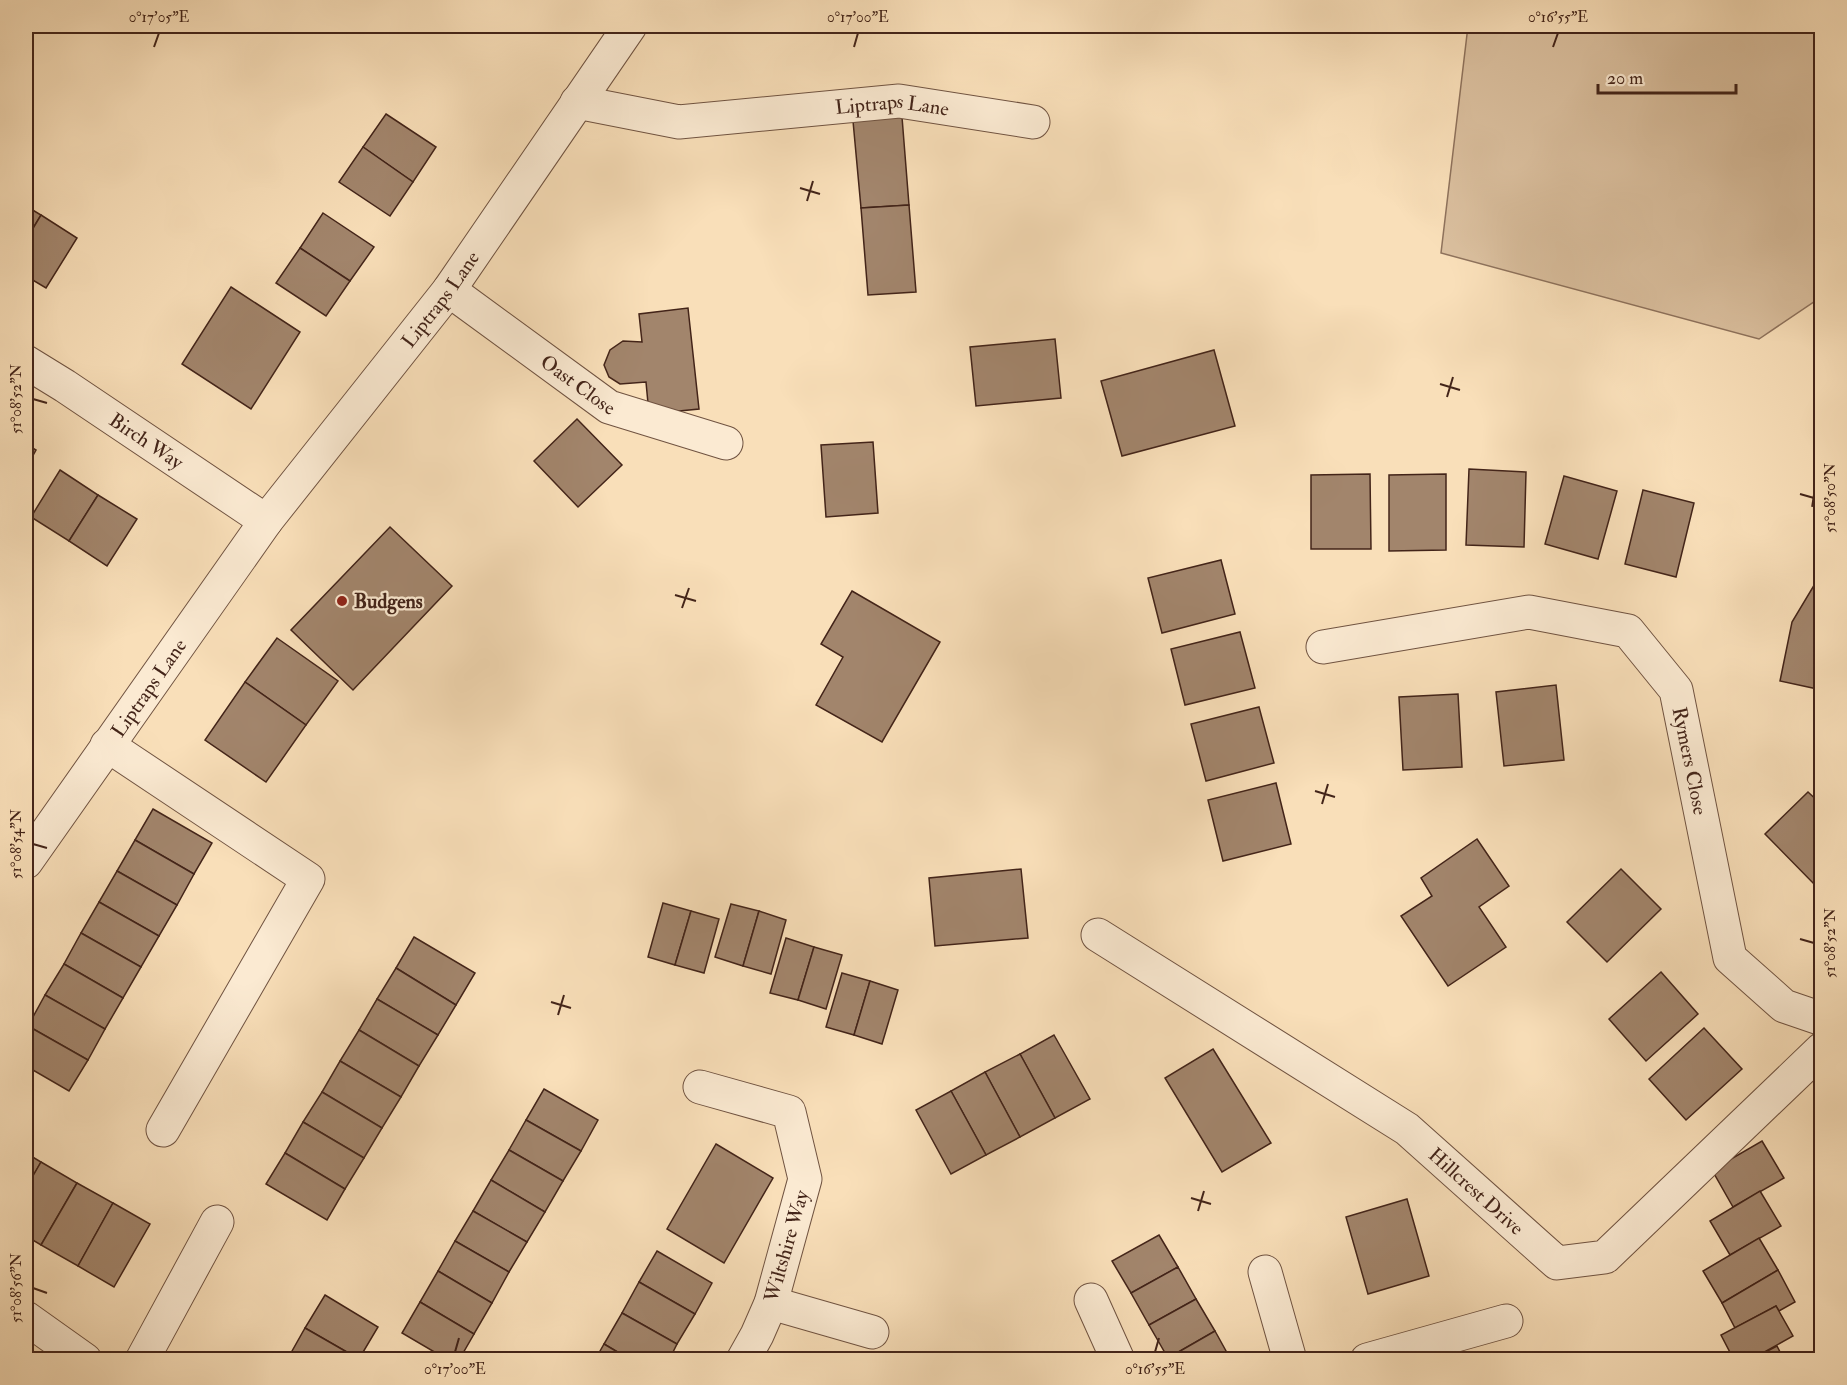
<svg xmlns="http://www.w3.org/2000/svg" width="1847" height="1385" font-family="'IM FELL Double Pica',serif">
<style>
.green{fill:#dabf9e;stroke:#8e725c;stroke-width:1.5}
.building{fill:#a2856c;stroke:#432419;stroke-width:1.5}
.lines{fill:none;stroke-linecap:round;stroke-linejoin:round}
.minor-casing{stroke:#705341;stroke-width:35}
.minor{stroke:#fbead2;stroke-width:33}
.ticks{fill:none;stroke:#432419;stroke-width:2}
.poi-dot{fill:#8f2418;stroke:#fbead2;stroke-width:2}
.labels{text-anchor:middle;stroke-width:4.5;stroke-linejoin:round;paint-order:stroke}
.street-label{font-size:20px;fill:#432419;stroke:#fbead2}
.poi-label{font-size:20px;font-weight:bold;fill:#432419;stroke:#fbead2;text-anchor:start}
.neatline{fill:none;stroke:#432419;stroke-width:2}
.ticks-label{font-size:15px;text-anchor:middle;fill:#432419}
</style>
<rect width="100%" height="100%" fill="#f9dfb9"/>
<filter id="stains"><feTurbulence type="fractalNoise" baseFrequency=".00333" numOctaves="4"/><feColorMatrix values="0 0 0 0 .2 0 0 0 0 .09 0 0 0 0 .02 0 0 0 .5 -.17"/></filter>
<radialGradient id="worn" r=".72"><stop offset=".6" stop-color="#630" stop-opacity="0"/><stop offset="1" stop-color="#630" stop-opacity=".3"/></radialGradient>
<polygon class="green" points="1468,26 1821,26 1821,297 1759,339 1441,253"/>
<g class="building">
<polygon points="386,114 436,147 413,182 363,147"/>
<polygon points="902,117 909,205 861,208 853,121"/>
<polygon points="363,147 413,182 390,216 339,182"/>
<polygon points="909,205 916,292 868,295 861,208"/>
<polygon points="26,206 41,215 26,240"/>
<polygon points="323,213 374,247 350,281 300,248"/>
<polygon points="41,215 77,238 46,288 26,276 26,240"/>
<polygon points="300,248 350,281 326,316 276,283"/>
<polygon points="231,287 300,332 251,409 182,364"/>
<polygon points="688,308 699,409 649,414 646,382 620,384 609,377 604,365 610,350 623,341 642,342 639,314"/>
<polygon points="1055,339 1061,398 976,406 970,347"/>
<polygon points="1214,350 1235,426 1122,456 1101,381"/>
<polygon points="577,419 622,465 578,507 534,461"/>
<polygon points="873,442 878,513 826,517 821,445"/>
<polygon points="1822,442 1822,507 1812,506"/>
<polygon points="26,444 36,450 26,468"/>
<polygon points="1469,469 1526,472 1524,547 1466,545"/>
<polygon points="60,470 98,495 69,541 31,517"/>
<polygon points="1370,474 1371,549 1311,549 1311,475"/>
<polygon points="1446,474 1446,550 1389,551 1389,475"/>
<polygon points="1564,476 1617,491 1598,559 1545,544"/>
<polygon points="1643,490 1694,503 1676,577 1625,564"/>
<polygon points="98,495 137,519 107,566 69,541"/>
<polygon points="390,527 452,586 353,690 291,630"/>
<polygon points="1221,560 1235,614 1162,633 1148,578"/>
<polygon points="1822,572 1822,690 1780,681 1792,622"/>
<polygon points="852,591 940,642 882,742 816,705 843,657 821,644"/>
<polygon points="1240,632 1255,688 1185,705 1171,649"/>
<polygon points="277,638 338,681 306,725 245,682"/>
<polygon points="245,682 306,725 266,782 205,740"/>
<polygon points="1556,685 1564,760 1504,766 1496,692"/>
<polygon points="1458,694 1462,767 1403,770 1399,697"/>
<polygon points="1259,707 1274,763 1206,781 1191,724"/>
<polygon points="1276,783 1291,844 1223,861 1208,800"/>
<polygon points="1808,792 1822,805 1822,878 1815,885 1765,834"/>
<polygon points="153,809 212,843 194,874 135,840"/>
<polygon points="1477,839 1509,886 1479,907 1506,947 1448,986 1401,916 1432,896 1421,878"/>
<polygon points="135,840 194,874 177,905 117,871"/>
<polygon points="1021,869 1028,938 935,946 929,878"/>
<polygon points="1621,869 1661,909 1607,962 1567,922"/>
<polygon points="117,871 177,905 159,936 99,902"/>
<polygon points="99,902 159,936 141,967 81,933"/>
<polygon points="663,903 691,911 675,965 648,957"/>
<polygon points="731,904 759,911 743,966 715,957"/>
<polygon points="691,911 719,919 704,973 675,965"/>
<polygon points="759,911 786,920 771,974 743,966"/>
<polygon points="81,933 141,967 123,998 64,964"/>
<polygon points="414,937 475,973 456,1005 396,968"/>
<polygon points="786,938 814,947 798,1000 770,993"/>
<polygon points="814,947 842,955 826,1009 798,1000"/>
<polygon points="64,964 123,998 105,1029 45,995"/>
<polygon points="396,968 456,1005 438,1035 377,999"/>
<polygon points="1661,972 1698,1014 1646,1061 1609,1019"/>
<polygon points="842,973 870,981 854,1035 826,1027"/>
<polygon points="870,981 898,990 882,1044 854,1035"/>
<polygon points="45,995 105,1029 88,1060 28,1026"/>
<polygon points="377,999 438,1035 419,1066 359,1030"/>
<polygon points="28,1026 88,1060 69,1091 26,1066 26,1030"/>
<polygon points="1704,1028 1742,1069 1686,1120 1649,1079"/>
<polygon points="359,1030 419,1066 401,1097 340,1061"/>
<polygon points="1054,1035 1090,1099 1055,1118 1020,1054"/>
<polygon points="1213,1049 1271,1143 1222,1172 1165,1078"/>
<polygon points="1020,1054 1055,1118 1020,1137 985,1072"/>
<polygon points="340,1061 401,1097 382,1128 322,1092"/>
<polygon points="985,1072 1020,1137 986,1155 951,1091"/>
<polygon points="544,1089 598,1120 581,1151 526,1120"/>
<polygon points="951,1091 986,1155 951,1174 916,1110"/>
<polygon points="322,1092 382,1128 364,1158 303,1122"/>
<polygon points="526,1120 581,1151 563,1181 509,1150"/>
<polygon points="303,1122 364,1158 345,1189 285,1153"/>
<polygon points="1762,1141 1784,1178 1733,1207 1712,1170"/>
<polygon points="716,1144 773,1178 724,1263 667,1229"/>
<polygon points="509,1150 563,1181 545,1212 491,1180"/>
<polygon points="26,1153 41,1162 26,1188"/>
<polygon points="285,1153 345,1189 327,1220 266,1184"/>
<polygon points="41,1162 77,1183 41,1245 26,1236 26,1188"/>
<polygon points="491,1180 545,1212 527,1242 473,1211"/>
<polygon points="77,1183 113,1203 78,1266 41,1245"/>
<polygon points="1760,1191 1781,1226 1730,1255 1710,1221"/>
<polygon points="1407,1199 1429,1276 1368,1294 1346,1217"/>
<polygon points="113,1203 150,1224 114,1287 78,1266"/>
<polygon points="473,1211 527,1242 509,1272 455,1241"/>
<polygon points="1159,1235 1178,1267 1131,1293 1112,1261"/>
<polygon points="1759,1238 1778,1270 1722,1303 1703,1271"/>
<polygon points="455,1241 509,1272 492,1303 438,1271"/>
<polygon points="657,1251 712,1283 695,1314 639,1282"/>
<polygon points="1178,1267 1196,1299 1149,1325 1131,1293"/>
<polygon points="1778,1270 1795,1302 1779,1311 1776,1306 1735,1328 1722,1303"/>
<polygon points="438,1271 492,1303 474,1334 420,1302"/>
<polygon points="639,1282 695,1314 677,1344 622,1313"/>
<polygon points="325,1295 378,1327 359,1359 305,1328"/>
<polygon points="1196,1299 1215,1331 1168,1358 1149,1325"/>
<polygon points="420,1302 474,1334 459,1360 448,1360 402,1333"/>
<polygon points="1776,1306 1793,1336 1750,1360 1734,1360 1721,1335"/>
<polygon points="622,1313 677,1344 669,1360 631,1360 604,1344"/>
<polygon points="305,1328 359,1359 287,1360"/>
<polygon points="1215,1331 1231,1360 1169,1360 1168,1358"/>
<polygon points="604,1344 631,1360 595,1360"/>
<polygon points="1777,1346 1784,1360 1750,1360"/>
</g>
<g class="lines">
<g class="minor-casing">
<g id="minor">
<path id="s1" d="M577,102L679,122L899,101L1033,122"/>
<path id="s2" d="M449,290L609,407L726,443"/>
<path id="s3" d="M26,362L65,386L266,521"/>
<path id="s4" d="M1323,647L1529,612L1628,631L1676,690L1730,958L1784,1006L1822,1019"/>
<polyline points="107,745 308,879 163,1130"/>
<path id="s5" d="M26,862L266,521L449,290L630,26"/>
<path id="s6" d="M1098,935L1407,1129L1557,1263L1605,1257L1822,1049"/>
<polyline points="700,1087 789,1112 805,1179 771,1303 757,1335 743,1360"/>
<polyline points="1265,1272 1290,1360"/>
<polyline points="1091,1300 1118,1360"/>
<polyline points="771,1303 872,1332"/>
<polyline points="26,1318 85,1360"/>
<polyline points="142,1360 217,1222"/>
<polyline points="1367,1360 1506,1321"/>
</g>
</g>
<use href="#minor" class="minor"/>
</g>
<path class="ticks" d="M154,47L159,33M854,47L858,33M1553,47L1558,33M800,188L820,194M807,201L813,181M1440,384L1460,390M1447,397L1453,377M33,399L47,403M1800,494L1814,498M675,595L696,601M682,608L689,588M1315,791L1335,797M1322,804L1328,784M33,844L47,848M1800,939L1814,943M551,1002L571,1008M558,1015L564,995M1191,1198L1211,1204M1198,1211L1204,1191M33,1288L47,1293M455,1352L459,1338M1155,1352L1159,1338"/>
<circle class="poi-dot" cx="342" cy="601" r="6"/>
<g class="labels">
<g class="street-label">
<text dy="7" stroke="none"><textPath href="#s1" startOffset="318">Liptraps Lane</textPath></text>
<text dy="7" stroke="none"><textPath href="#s5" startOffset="699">Liptraps Lane</textPath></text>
<text dy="7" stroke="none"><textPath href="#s2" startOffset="160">Oast Close</textPath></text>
<text dy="7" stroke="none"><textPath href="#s3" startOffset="144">Birch Way</textPath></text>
<text dy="7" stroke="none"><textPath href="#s5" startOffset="213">Liptraps Lane</textPath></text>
<text dy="7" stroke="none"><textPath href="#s4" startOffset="458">Rymers Close</textPath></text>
<text dy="7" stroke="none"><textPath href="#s6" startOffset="458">Hillcrest Drive</textPath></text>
<text transform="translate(786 1246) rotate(-74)" y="7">Wiltshire Way</text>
</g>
<g class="poi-label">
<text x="354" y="608">Budgens</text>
</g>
</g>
<rect width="1847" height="1385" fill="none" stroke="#f9dfb9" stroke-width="66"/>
<path d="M1598 84v9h138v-9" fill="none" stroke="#432419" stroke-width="3"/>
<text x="1607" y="84" font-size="18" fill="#432419" stroke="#fbead2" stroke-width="4.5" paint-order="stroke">20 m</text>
<rect x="33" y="33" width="1781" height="1319" class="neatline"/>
<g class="ticks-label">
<text x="159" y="22">0°17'05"E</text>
<text x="858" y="22">0°17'00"E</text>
<text x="1558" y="22">0°16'55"E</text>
<text transform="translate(16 399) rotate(-90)" y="5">51°08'52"N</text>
<text transform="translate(1830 498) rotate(-90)" y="5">51°08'50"N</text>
<text transform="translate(16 844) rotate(-90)" y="5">51°08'54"N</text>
<text transform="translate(1830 943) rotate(-90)" y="5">51°08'52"N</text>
<text transform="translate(16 1288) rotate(-90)" y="5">51°08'56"N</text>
<text x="455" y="1374">0°17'00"E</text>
<text x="1155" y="1374">0°16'55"E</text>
</g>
<rect width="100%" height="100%" filter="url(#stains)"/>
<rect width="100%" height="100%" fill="url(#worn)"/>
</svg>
